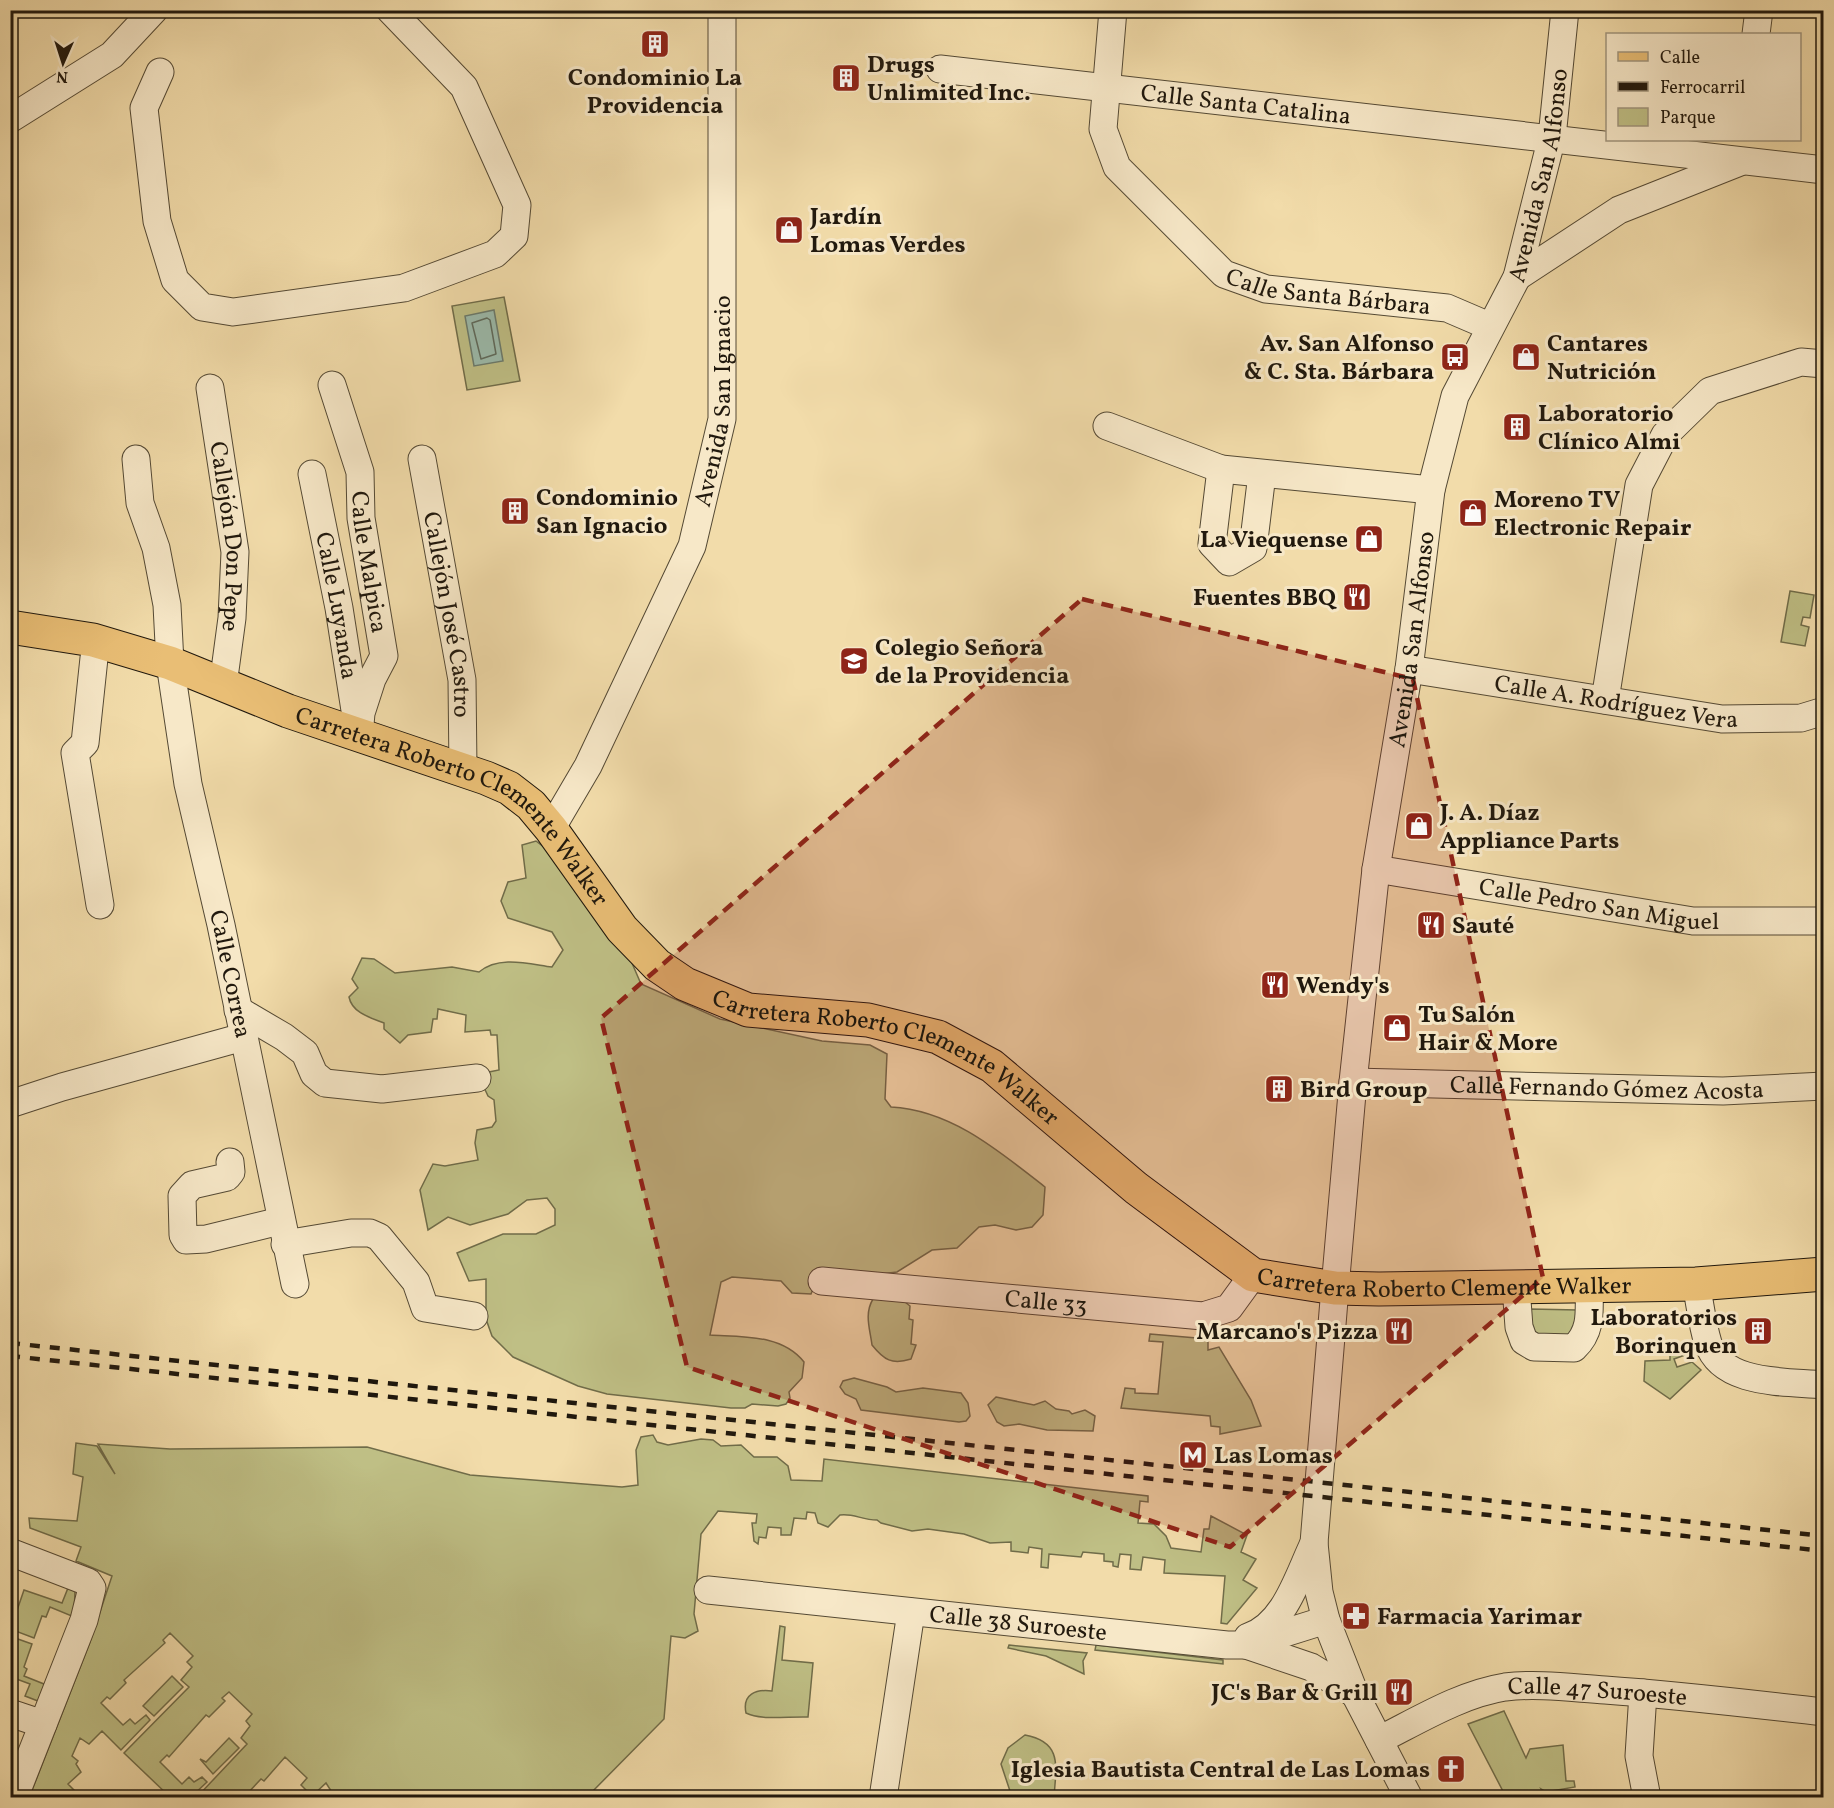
<svg xmlns="http://www.w3.org/2000/svg" width="1834" height="1808" font-family="Vollkorn,serif">
<style>
.green{fill:#bfbf85;stroke:#706c49;stroke-width:1.5}
.water{fill:#9bbbac;stroke:#6a7a6c;stroke-width:1.5}
.lines{fill:none;stroke-linecap:round;stroke-linejoin:round}
.shore{stroke:#5e6a5c;stroke-width:1.5}
.minor-casing{stroke:#544934;stroke-width:29}
.major-casing{stroke:#20180d;stroke-width:35}
.minor{stroke:#f7e8c8;stroke-width:27}
.major{stroke:#e9be75;stroke-width:33}
.rail{stroke:#20180d;stroke-width:4.5;stroke-dasharray:10 10;stroke-linecap:butt}
.marked{fill:#8f2418;fill-opacity:0.2;stroke:#8f2418;stroke-width:4.5;stroke-dasharray:12 8;stroke-linejoin:round}
.labels{text-anchor:middle;stroke-width:6;stroke-linejoin:round;paint-order:stroke}
.poi-label{font-size:24px;font-weight:bold;fill:#20180d;stroke:#f7e8c8;text-anchor:start}
.street-label{font-size:24px;fill:#20180d;stroke:#f7e8c8}
</style>
<rect width="100%" height="100%" fill="#f2dcaa"/>
<filter id="stains"><feTurbulence type="fractalNoise" baseFrequency=".00333" numOctaves="4"/><feColorMatrix values="0 0 0 0 .2 0 0 0 0 .09 0 0 0 0 .02 0 0 0 .5 -.17"/></filter>
<radialGradient id="worn" r=".72"><stop offset=".6" stop-color="#630" stop-opacity="0"/><stop offset="1" stop-color="#630" stop-opacity=".3"/></radialGradient>
<g class="green">
<polygon points="504,297 520,381 467,390 452,306"/>
<polygon points="1790,591 1814,595 1810,618 1803,617 1801,625 1809,627 1805,646 1781,642"/>
<path d="M536,841L563,862L633,941L632,963L641,984L720,1019L822,1041L870,1045L887,1054L885,1099L891,1107C951,1110 999,1151 1045,1187L1043,1215L1032,1227L1016,1230L995,1225L979,1227L957,1248L932,1250L897,1272L816,1282L811,1294L792,1293L781,1281L732,1277L721,1282L710,1335C742,1337 782,1334 804,1362L802,1378L789,1392L790,1398L786,1404L778,1406L752,1404L745,1408H731L607,1394L578,1386L513,1357L492,1336L486,1319V1279L469,1281L457,1253L503,1234H536L555,1225V1209L547,1198L527,1200L508,1214L470,1225L448,1217L428,1230L420,1190L433,1164L445,1166L478,1160L475,1143L477,1130L492,1127L496,1121L494,1100L488,1096L481,1081L489,1072L499,1070L497,1035H491L490,1030L465,1032L466,1015L438,1009L437,1019H433L431,1032L408,1035L400,1043L384,1029V1023C371,1018 352,1013 349,997L358,988L352,979L362,958L374,959L395,973L452,967L479,972C499,955 529,964 552,967L563,950L552,932L508,918L501,901L508,882L526,878L522,845Z"/>
<path d="M900,1298L910,1306L909,1319L913,1320L911,1344L916,1345L911,1359C892,1365 884,1360 872,1345C870,1329 864,1314 873,1299Z"/>
<polygon points="1530,1309 1578,1310 1577,1336 1534,1340"/>
<polygon points="1150,1334 1208,1339 1208,1350 1219,1347 1251,1400 1261,1426 1220,1434 1220,1427 1211,1426 1210,1416 1121,1408 1125,1388 1135,1389 1135,1393 1158,1394 1163,1342 1149,1341"/>
<polygon points="1670,1355 1685,1355 1674,1359 1677,1367 1692,1362 1701,1370 1670,1399 1644,1381 1645,1361 1670,1360"/>
<polygon points="854,1378 887,1387 896,1392 923,1388 961,1393 968,1403 970,1416 966,1421 959,1422 861,1410 856,1399 845,1394 840,1387 843,1381"/>
<polygon points="996,1397 1034,1405 1045,1401 1056,1409 1069,1411 1072,1414 1085,1410 1095,1416 1093,1431 1047,1430 1019,1424 1004,1426 997,1422 988,1405"/>
<path d="M653,1435L657,1442L668,1445L701,1439L713,1440L721,1446L741,1445L754,1457H777L788,1466L791,1480L822,1481L824,1459L1148,1496V1502L1140,1501L1138,1523L1154,1524L1166,1536L1171,1548L1201,1552L1204,1529H1209L1211,1516L1247,1535L1241,1552L1256,1559L1243,1580L1257,1588L1227,1624L1221,1623L1225,1576L1164,1573L1165,1560L1143,1557L1141,1570L1130,1569L1131,1555L1120,1554L1118,1567L1113,1566V1562L1104,1561V1554L1083,1552L1081,1557L1049,1554L1048,1568L1041,1567L1042,1549L1029,1547L1028,1553L1011,1551V1542L990,1543L964,1534L928,1529L912,1531L881,1523L877,1520C862,1520 853,1513 840,1515L828,1527L818,1523L815,1513L807,1512L806,1519L794,1518L791,1535H781V1528L768,1527L766,1538L759,1537L758,1544L754,1541L752,1523H756L757,1514L718,1511L701,1534L694,1614L698,1631L685,1638L671,1636L664,1719L587,1797H335L326,1783L311,1797H300L306,1790L301,1785L307,1778L285,1757L264,1781L261,1779L244,1797H197L247,1744L241,1738L250,1726L246,1721L252,1714L229,1692L222,1698L225,1701L209,1717L206,1715L169,1757L167,1755L160,1762L182,1784L189,1777L194,1782L202,1777L207,1782L191,1797H170L124,1753L189,1687L181,1680L192,1667L187,1662L193,1656L170,1633L163,1640L165,1643L124,1680L126,1683L110,1699L107,1697L101,1703L123,1725L130,1719L135,1724L146,1715L150,1720L121,1750L102,1731L89,1744L80,1738L72,1756L78,1761L76,1764L81,1772L68,1784L81,1797L29,1798L90,1642L112,1576L76,1561L81,1547L30,1528L29,1518L77,1521L83,1477L73,1474L76,1443L97,1446L115,1474L98,1444L170,1449L367,1447L470,1475L622,1487L638,1485L636,1450L641,1437Z"/>
<polygon points="70,1583 75,1591 74,1617 50,1607 46,1617 42,1616 34,1638 18,1632 13,1622 24,1590 62,1603"/>
<path d="M780,1626L785,1627L782,1660L813,1663L808,1717C789,1716 762,1721 746,1713C742,1694 756,1689 772,1691Z"/>
<polygon points="15,1638 32,1644 24,1667 27,1669 24,1676 49,1686 43,1703 25,1696 30,1684 11,1677 10,1641"/>
<polygon points="1009,1645 1087,1653 1083,1661 1084,1674 1046,1656 1008,1648"/>
<polygon points="1096,1645 1223,1660 1223,1664 1095,1650"/>
<polygon points="172,1676 183,1687 154,1716 143,1706"/>
<polygon points="1504,1711 1526,1758 1530,1749 1563,1745 1566,1781 1574,1781 1575,1787 1546,1792 1541,1789 1545,1797 1506,1797 1468,1724"/>
<path d="M1025,1735C1063,1742 1056,1767 1054,1797H1014L1011,1794L1001,1764L1008,1748Z"/>
<polygon points="229,1738 239,1748 213,1774 200,1759 206,1762"/>
</g>
<polygon class="water" points="494,310 503,361 474,366 465,316"/>
<g class="lines">
<polygon class="shore" points="487,318 490,320 496,354 481,359 472,323"/>
<g class="minor-casing">
<g id="minor">
<path id="s1" d="M1113,10L1103,129L1117,167L1224,274L1266,289L1447,308L1489,326"/>
<polyline points="1756,34 1759,10"/>
<path id="s2" d="M940,69L1824,170"/>
<polyline points="160,72 144,108 157,221 175,280 202,307 233,312 404,288 495,254 514,236 517,205 464,87 390,10"/>
<polyline points="10,119 112,55 154,10"/>
<polyline points="1517,277 1619,210 1740,162"/>
<path id="s3" d="M332,385L360,472L361,518L384,656L372,679L361,713L359,736"/>
<path id="s4" d="M210,388L235,552L232,618L223,685"/>
<polyline points="1107,426 1221,469 1431,490"/>
<path id="s5" d="M136,459L140,503L156,548L167,605L170,663L188,784L221,925L295,1284"/>
<path id="s6" d="M422,459L462,680L463,770"/>
<polyline points="1221,469 1212,544 1229,562 1253,548 1262,474"/>
<path id="s7" d="M312,474L339,608L357,723"/>
<path id="s8" d="M1409,669L1722,719L1801,718L1824,711"/>
<polyline points="1605,700 1639,485 1665,435 1710,391 1801,362 1824,364"/>
<path id="s9" d="M551,829L588,766L692,546L722,419V10"/>
<path id="s10" d="M1376,869L1693,921H1824"/>
<polyline points="100,905 75,753 85,743 94,658 100,641"/>
<polyline points="238,1010 284,1037 305,1053 314,1074 325,1083 382,1089 477,1078"/>
<path id="s11" d="M1353,1082L1723,1091L1824,1086"/>
<polyline points="10,1104 62,1087 243,1037"/>
<polyline points="230,1162 231,1172 227,1177 192,1185 182,1196 183,1235 186,1240 206,1239 280,1221"/>
<polyline points="285,1244 351,1233 370,1233 379,1237 416,1282 425,1308 474,1316"/>
<path id="s12" d="M822,1281L1203,1316L1229,1308L1253,1275"/>
<path d="M1696,1284C1700,1303 1702,1324 1708,1343C1722,1386 1787,1381 1824,1385"/>
<path d="M1516,1287L1519,1327L1524,1341L1534,1347L1574,1348C1593,1330 1589,1310 1589,1285"/>
<polyline points="10,1552 88,1582 92,1588 84,1620 14,1798"/>
<path id="s13" d="M708,1590L1227,1645H1246L1326,1620"/>
<path d="M1248,1637C1285,1625 1298,1576 1314,1543"/>
<polyline points="1246,1645 1311,1667 1355,1694"/>
<polyline points="1643,1693 1639,1756 1647,1798"/>
<polyline points="10,1713 43,1724"/>
<path id="s14" d="M1379,1740C1419,1720 1461,1694 1505,1687C1538,1683 1573,1688 1605,1690C1678,1695 1751,1704 1824,1712"/>
<polyline points="883,1798 911,1612"/>
<path id="s15" d="M1409,1798L1355,1694L1326,1620L1319,1592L1314,1543L1335,1288L1353,1082L1376,869L1409,669L1431,490L1455,396L1517,277L1552,137L1565,10"/>
</g>
</g>
<g class="major-casing">
<g id="major">
<path id="s16" d="M10,627L93,640L170,663L288,711L486,778L509,788L531,805L551,829L622,929L657,965L685,984L748,1010L868,1020L938,1037L992,1066L1136,1188L1253,1275L1335,1288L1379,1289L1696,1284L1824,1274"/>
</g>
</g>
<use href="#minor" class="minor"/>
<use href="#major" class="major"/>
<g class="rail">
<polyline points="10,1343 1824,1536"/>
<polyline points="10,1356 1824,1551"/>
</g>
</g>
<path class="marked" d="M1082,599L1413,679L1543,1278L1230,1547L687,1367L601,1018Z"/>
<defs>
<g id="building-square" transform="scale(1.5)"><rect x="-9" y="-9" width="18" height="18" rx="4" fill="#8f2418" stroke="#f7e8c8"/><path d="M-4-6H4V6H1V3H-1V6H-4ZM-2.5-4.3h1.7v1.8h-1.7ZM.8-4.3h1.7v1.8H.8ZM-2.5-1h1.7V.8h-1.7ZM.8-1h1.7V.8H.8Z" fill="#fff"/></g>
<g id="shop-square" transform="scale(1.5)"><rect x="-9" y="-9" width="18" height="18" rx="4" fill="#8f2418" stroke="#f7e8c8"/><path d="M-5-2.5h2.3a2.7 3.5 0 0 1 5.4 0H5L5.5 6h-11ZM-1.5-2.5h3a1.5 2.3 0 0 0-3 0Z" fill="#fff"/></g>
<g id="bus-square" transform="scale(1.5)"><rect x="-9" y="-9" width="18" height="18" rx="4" fill="#8f2418" stroke="#f7e8c8"/><path d="M-5-6H5V4H4V6H2V4H-2V6H-4V4H-5ZM-3.5-4V0h7V-4ZM-3.5 1.2v1.5H-2V1.2ZM2 1.2v1.5H3.5V1.2Z" fill="#fff"/></g>
<g id="restaurant-square" transform="scale(1.5)"><rect x="-9" y="-9" width="18" height="18" rx="4" fill="#8f2418" stroke="#f7e8c8"/><path d="M-5-6h1v4h1v-4h1v4h1v-4h1v5L-1.5 .5V6h-2V.5L-5-1ZM5-6V6H3V1.5H1.5Q1.5-4 5-6Z" fill="#fff"/></g>
<g id="school-square" transform="scale(1.5)"><rect x="-9" y="-9" width="18" height="18" rx="4" fill="#8f2418" stroke="#f7e8c8"/><path d="M0-5L7-2L0 1L-7-2ZM-4 1L0 2.5L4 1V4Q0 6-4 4Z" fill="#fff"/></g>
<g id="metro-square" transform="scale(1.5)"><rect x="-9" y="-9" width="18" height="18" rx="4" fill="#8f2418" stroke="#f7e8c8"/><path d="M-5.5 5V-5H-3L0 0L3-5H5.5V5H3V-.5L0 4L-3-.5V5Z" fill="#fff"/></g>
<g id="pharmacy-square" transform="scale(1.5)"><rect x="-9" y="-9" width="18" height="18" rx="4" fill="#8f2418" stroke="#f7e8c8"/><path d="M-2-6h4v4h4v4h-4v4h-4v-4h-4v-4h4Z" fill="#fff"/></g>
<g id="church-square" transform="scale(1.5)"><rect x="-9" y="-9" width="18" height="18" rx="4" fill="#8f2418" stroke="#f7e8c8"/><path d="M-1.2-6h2.4v3.5h3.3v2.4h-3.3V6h-2.4V-.1h-3.3v-2.4h3.3Z" fill="#fff"/></g>
</defs>
<g fill-rule="evenodd">
<use href="#building-square" x="655" y="44"/>
<use href="#building-square" x="846" y="78"/>
<use href="#shop-square" x="789" y="230"/>
<use href="#bus-square" x="1455" y="357"/>
<use href="#shop-square" x="1526" y="357"/>
<use href="#building-square" x="1517" y="427"/>
<use href="#building-square" x="515" y="511"/>
<use href="#shop-square" x="1473" y="513"/>
<use href="#shop-square" x="1369" y="539"/>
<use href="#restaurant-square" x="1357" y="597"/>
<use href="#school-square" x="854" y="661"/>
<use href="#shop-square" x="1419" y="826"/>
<use href="#restaurant-square" x="1431" y="925"/>
<use href="#restaurant-square" x="1275" y="985"/>
<use href="#shop-square" x="1397" y="1028"/>
<use href="#building-square" x="1279" y="1089"/>
<use href="#restaurant-square" x="1399" y="1331"/>
<use href="#building-square" x="1758" y="1331"/>
<use href="#metro-square" x="1193" y="1455"/>
<use href="#pharmacy-square" x="1356" y="1616"/>
<use href="#restaurant-square" x="1399" y="1692"/>
<use href="#church-square" x="1451" y="1769"/>
</g>
<g class="labels">
<g class="poi-label">
<text x="867" y="72">Drugs<tspan x="867" dy="28">Unlimited Inc.</tspan></text>
<text x="655" y="85" text-anchor="middle">Condominio La<tspan x="655" dy="28">Providencia</tspan></text>
<text x="810" y="224">Jardín<tspan x="810" dy="28">Lomas Verdes</tspan></text>
<text x="1434" y="351" text-anchor="end">Av. San Alfonso<tspan x="1434" dy="28">&amp; C. Sta. Bárbara</tspan></text>
<text x="1547" y="351">Cantares<tspan x="1547" dy="28">Nutrición</tspan></text>
<text x="1538" y="421">Laboratorio<tspan x="1538" dy="28">Clínico Almi</tspan></text>
<text x="536" y="505">Condominio<tspan x="536" dy="28">San Ignacio</tspan></text>
<text x="1494" y="507">Moreno TV<tspan x="1494" dy="28">Electronic Repair</tspan></text>
<text x="1348" y="547" text-anchor="end">La Viequense</text>
<text x="1336" y="605" text-anchor="end">Fuentes BBQ</text>
<text x="875" y="655">Colegio Señora<tspan x="875" dy="28">de la Providencia</tspan></text>
<text x="1440" y="820">J. A. Díaz<tspan x="1440" dy="28">Appliance Parts</tspan></text>
<text x="1452" y="933">Sauté</text>
<text x="1296" y="993">Wendy's</text>
<text x="1418" y="1022">Tu Salón<tspan x="1418" dy="28">Hair &amp; More</tspan></text>
<text x="1300" y="1097">Bird Group</text>
<text x="1737" y="1325" text-anchor="end">Laboratorios<tspan x="1737" dy="28">Borinquen</tspan></text>
<text x="1378" y="1339" text-anchor="end">Marcano's Pizza</text>
<text x="1214" y="1463">Las Lomas</text>
<text x="1377" y="1624">Farmacia Yarimar</text>
<text x="1378" y="1700" text-anchor="end">JC's Bar &amp; Grill</text>
<text x="1430" y="1777" text-anchor="end">Iglesia Bautista Central de Las Lomas</text>
</g>
<g class="street-label">
<text dy="8" stroke="none"><textPath href="#s2" startOffset="308">Calle Santa Catalina</textPath></text>
<text dy="8" stroke="none"><textPath href="#s15" startOffset="1670">Avenida San Alfonso</textPath></text>
<text dy="8" stroke="none"><textPath href="#s1" startOffset="418">Calle Santa Bárbara</textPath></text>
<text dy="8" stroke="none"><textPath href="#s9" startOffset="464">Avenida San Ignacio</textPath></text>
<text dy="8" stroke="none"><textPath href="#s4" startOffset="150">Callejón Don Pepe</textPath></text>
<text dy="8" stroke="none"><textPath href="#s3" startOffset="182">Calle Malpica</textPath></text>
<text dy="8" stroke="none"><textPath href="#s7" startOffset="134">Calle Luyanda</textPath></text>
<text dy="8" stroke="none"><textPath href="#s6" startOffset="158">Callejón José Castro</textPath></text>
<text dy="8" stroke="none"><textPath href="#s15" startOffset="1184">Avenida San Alfonso</textPath></text>
<text dy="8" stroke="none"><textPath href="#s8" startOffset="210">Calle A. Rodríguez Vera</textPath></text>
<text dy="8" stroke="none"><textPath href="#s16" startOffset="488">Carretera Roberto Clemente Walker</textPath></text>
<text dy="8" stroke="none"><textPath href="#s10" startOffset="226">Calle Pedro San Miguel</textPath></text>
<text dy="8" stroke="none"><textPath href="#s5" startOffset="525">Calle Correa</textPath></text>
<text dy="8" stroke="none"><textPath href="#s16" startOffset="1010">Carretera Roberto Clemente Walker</textPath></text>
<text dy="8" stroke="none"><textPath href="#s11" startOffset="254">Calle Fernando Gómez Acosta</textPath></text>
<text dy="8" stroke="none"><textPath href="#s16" startOffset="1640">Carretera Roberto Clemente Walker</textPath></text>
<text dy="8" stroke="none"><textPath href="#s12" startOffset="225">Calle 33</textPath></text>
<text dy="8" stroke="none"><textPath href="#s13" startOffset="312">Calle 38 Suroeste</textPath></text>
<text dy="8" stroke="none"><textPath href="#s14" startOffset="230">Calle 47 Suroeste</textPath></text>
</g>
</g>
<rect width="1834" height="1808" fill="none" stroke="#f2dcaa" stroke-width="36"/>
<rect x="12" y="12" width="1810" height="1784" fill="none" stroke="#20180d" stroke-width="3"/>
<rect x="18" y="18" width="1798" height="1772" fill="none" stroke="#20180d" stroke-width="1.5"/>
<rect x="1606" y="33" width="195" height="108" fill="#f7e8c8" stroke="#a1957d" stroke-width="1.5"/>
<rect x="1618" y="52" width="30" height="9" fill="#e9be75" stroke="#a1957d" stroke-width="1.5"/>
<text x="1660" y="63" font-size="18" fill="#20180d">Calle</text>
<rect x="1618" y="82" width="30" height="9" fill="#20180d" stroke="#a1957d" stroke-width="1.5"/>
<text x="1660" y="93" font-size="18" fill="#20180d">Ferrocarril</text>
<rect x="1618" y="108" width="30" height="18" fill="#bfbf85" stroke="#a1957d" stroke-width="1.5"/>
<text x="1660" y="123" font-size="18" fill="#20180d">Parque</text>
<g transform="translate(63 63) rotate(183)" stroke="#f7e8c8" stroke-width="4.5" paint-order="stroke">
<path d="M0-4.5L10 22L0 15L-10 22Z" fill="#20180d"/>
<text y="-9" font-size="16" font-weight="bold" text-anchor="middle" fill="#20180d">N</text>
</g>
<rect width="100%" height="100%" filter="url(#stains)"/>
<rect width="100%" height="100%" fill="url(#worn)"/>
</svg>
